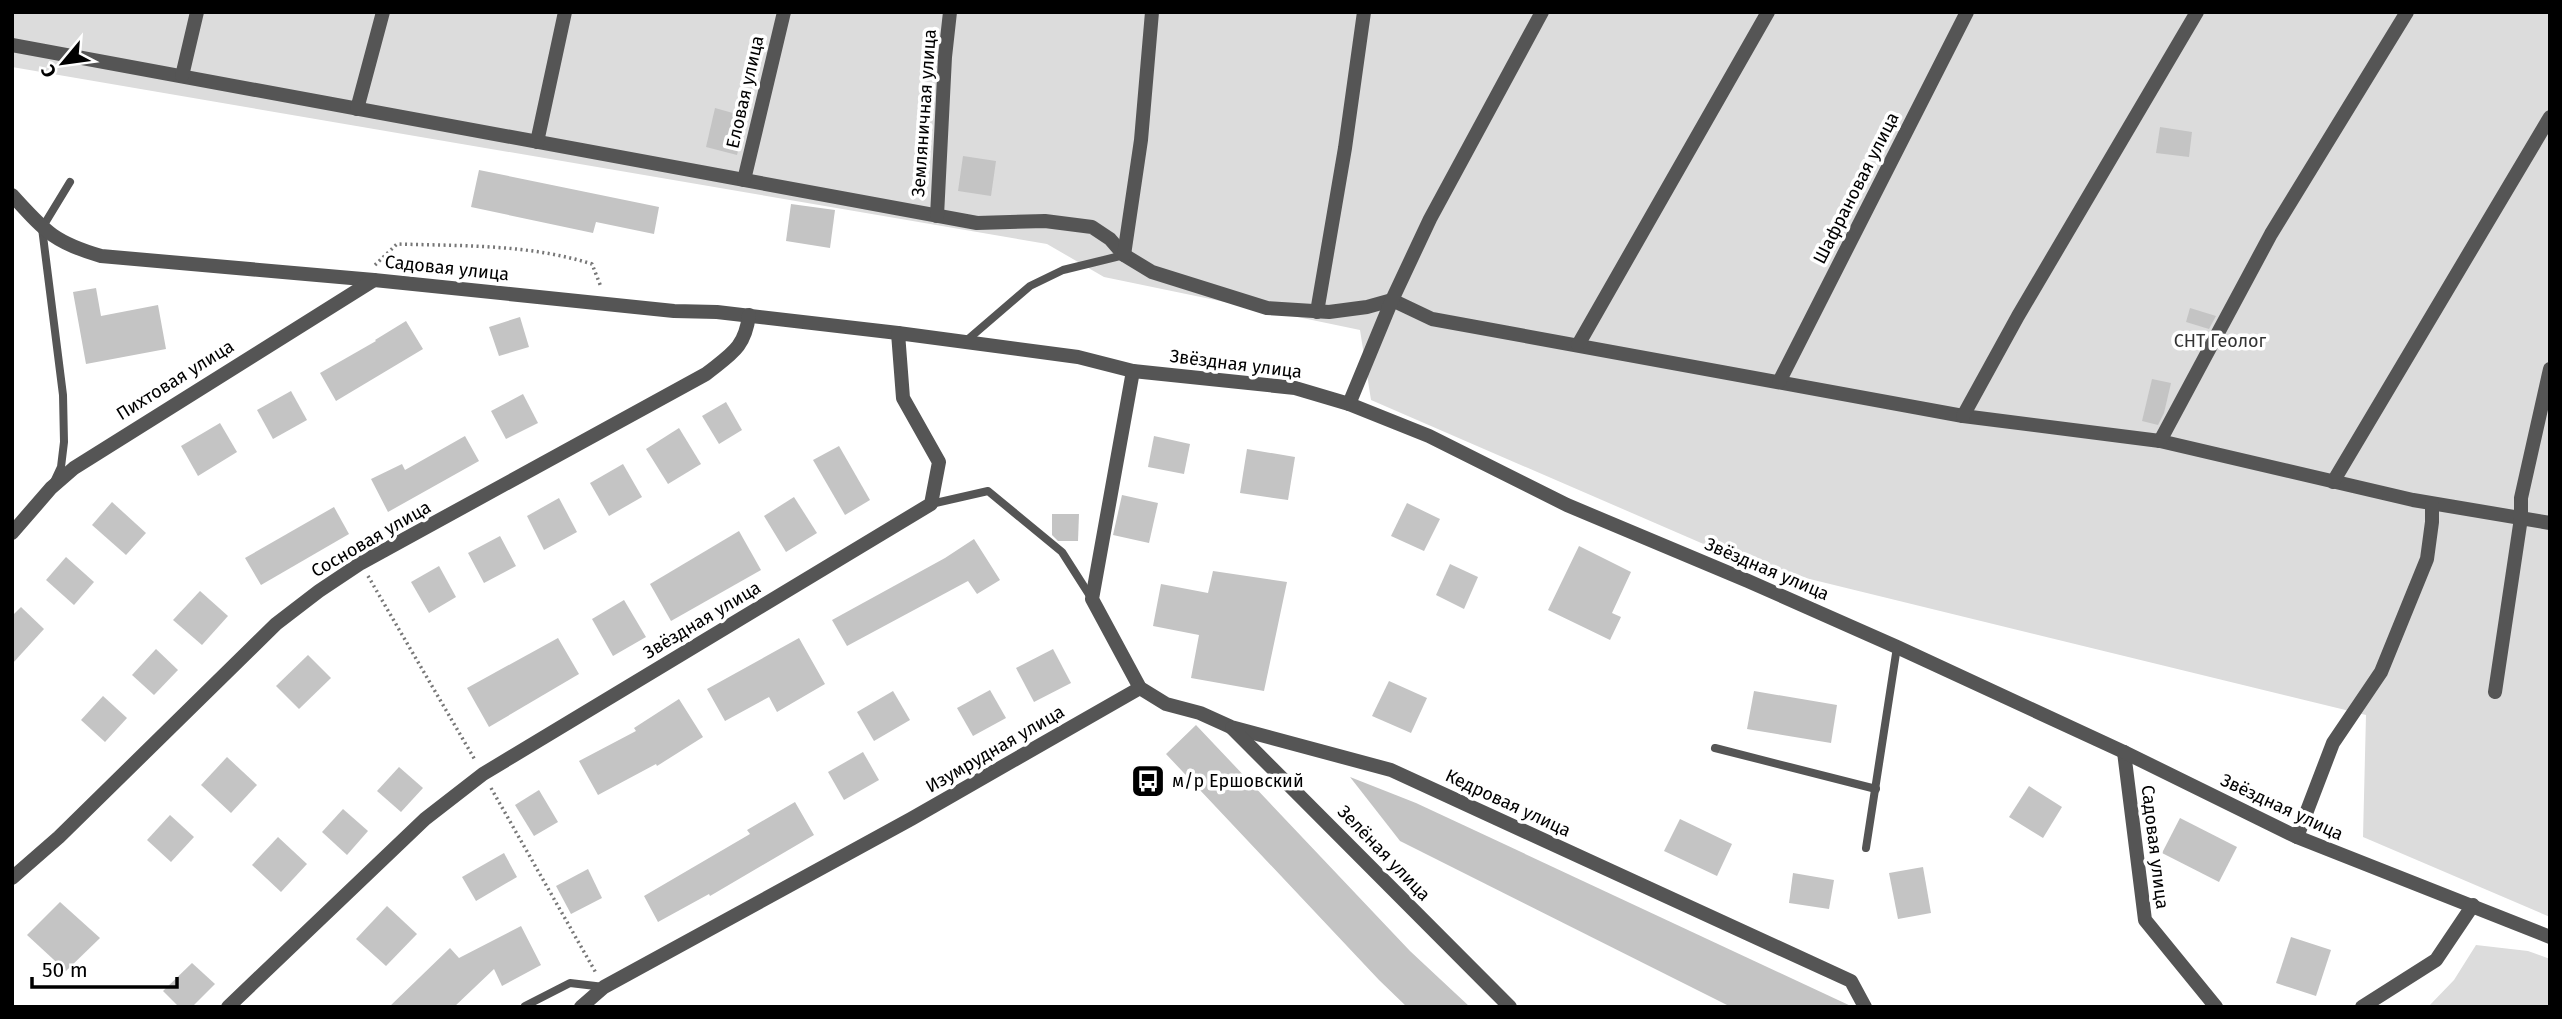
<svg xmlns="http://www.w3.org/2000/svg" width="2562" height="1019" font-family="'Fira Sans',sans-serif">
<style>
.green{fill:#dcdcdc}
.building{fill:#c4c4c4}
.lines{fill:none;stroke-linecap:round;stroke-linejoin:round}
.path{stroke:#777;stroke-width:3.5;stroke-dasharray:2 3.5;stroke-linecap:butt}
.lane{stroke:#555;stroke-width:8}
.street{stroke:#555;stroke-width:14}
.labels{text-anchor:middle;stroke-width:7;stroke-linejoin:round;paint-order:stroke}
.street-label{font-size:18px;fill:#000;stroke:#fff}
.park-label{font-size:18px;fill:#333;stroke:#fff}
.poi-label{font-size:18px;fill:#000;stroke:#fff;text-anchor:start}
</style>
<rect width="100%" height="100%" fill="#fff"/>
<g class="green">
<polygon points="12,12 2550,12 2550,917 2363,837 2366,715 1752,565 1371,400 1360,330 1104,277 1047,244 12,67"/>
<polygon points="2476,945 2528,951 2550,959 2550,1007 2428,1007 2454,980"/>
</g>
<g class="building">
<polygon points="715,108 747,117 737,155 706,147"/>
<polygon points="2160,127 2192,132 2189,157 2156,153"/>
<polygon points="963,156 996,161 991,196 958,191"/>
<polygon points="479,170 659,207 654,234 596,222 593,233 471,207"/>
<polygon points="791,204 835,210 830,248 786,241"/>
<polygon points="96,288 101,316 158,305 166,349 86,364 73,292"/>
<polygon points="2190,308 2216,316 2209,329 2186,322"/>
<polygon points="520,317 529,347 499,356 489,327"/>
<polygon points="406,321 423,349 336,401 320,373 376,341 375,340"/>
<polygon points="2152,379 2171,383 2164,413 2158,425 2142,421"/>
<polygon points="291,391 307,420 273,439 257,410"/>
<polygon points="523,394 538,423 506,439 491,411"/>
<polygon points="726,402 742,430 719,444 702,416"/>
<polygon points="220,423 237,452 198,476 181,446"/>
<polygon points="679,428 701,464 668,484 646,449"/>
<polygon points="465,436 479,461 388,512 371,479 402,464 405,470"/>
<polygon points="1154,436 1190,444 1184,474 1148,467"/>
<polygon points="839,446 870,500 845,515 813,460"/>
<polygon points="1247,449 1295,457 1288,500 1240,493"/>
<polygon points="623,464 642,497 609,516 590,483"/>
<polygon points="1122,495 1158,503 1149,543 1113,535"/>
<polygon points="794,497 817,533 786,552 764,516"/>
<polygon points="559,498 577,532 544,550 527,516"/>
<polygon points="112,502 146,533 126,555 92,525"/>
<polygon points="1407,503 1440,519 1424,551 1391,536"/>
<polygon points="334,507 349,534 261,585 245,558"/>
<polygon points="1052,514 1079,514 1078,541 1058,541 1052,535"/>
<polygon points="739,531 761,570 671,621 650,584"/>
<polygon points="500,536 516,566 484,583 468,553"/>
<polygon points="974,539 1000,580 977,594 968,581 847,646 832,620 945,558"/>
<polygon points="1579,546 1631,572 1612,613 1621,617 1610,640 1548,610"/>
<polygon points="66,557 94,582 74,605 46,580"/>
<polygon points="1450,564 1478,577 1464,609 1436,595"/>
<polygon points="439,566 456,597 429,613 411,582"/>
<polygon points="1213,571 1287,582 1264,691 1191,678 1199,635 1153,626 1161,584 1208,593"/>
<polygon points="200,591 228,616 202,645 173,620"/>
<polygon points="624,600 646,637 613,656 592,619"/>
<polygon points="21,607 44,629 12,664 12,616"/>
<polygon points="558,638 579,674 489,727 467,688"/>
<polygon points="799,638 825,684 777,712 769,697 725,721 707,689"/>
<polygon points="156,649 178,670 154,695 132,675"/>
<polygon points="1053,649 1071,683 1034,702 1016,668"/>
<polygon points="308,655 331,678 299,709 276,686"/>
<polygon points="1389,681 1427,698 1411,733 1372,716"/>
<polygon points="990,690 1006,718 973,736 957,708"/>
<polygon points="893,691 910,720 874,741 857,712"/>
<polygon points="1754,691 1837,705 1831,743 1747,729"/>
<polygon points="103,696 127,718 105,742 81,720"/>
<polygon points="679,699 703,737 657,766 656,764 598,795 579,761 636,731 634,728"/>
<polygon points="1196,725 1410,951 1470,1007 1407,1007 1379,980 1166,754"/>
<polygon points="863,752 879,780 844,800 828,772"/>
<polygon points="227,757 257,785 231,813 201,785"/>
<polygon points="399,767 423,788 401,812 377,791"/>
<polygon points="1350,777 1416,803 1853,1007 1731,1007 1400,841"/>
<polygon points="2029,786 2062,807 2043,838 2009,817"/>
<polygon points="539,790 558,822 534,836 515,805"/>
<polygon points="795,802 814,835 710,896 709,894 658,922 644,896 750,834 747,830"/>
<polygon points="343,809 368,831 347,855 322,832"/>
<polygon points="170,815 194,837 171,862 147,840"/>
<polygon points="2180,818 2237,847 2219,882 2162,853"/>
<polygon points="1680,819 1732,844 1717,876 1664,851"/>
<polygon points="278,837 307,864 281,892 252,865"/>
<polygon points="504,853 517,877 476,901 462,877"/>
<polygon points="1923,867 1931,913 1898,919 1889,873"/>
<polygon points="588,869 602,898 571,914 556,886"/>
<polygon points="1793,873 1834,880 1829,909 1789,903"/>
<polygon points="60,902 100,938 66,971 27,935"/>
<polygon points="387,906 417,934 386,966 356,939"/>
<polygon points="521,926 541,965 502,986 494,969 454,1007 389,1007 450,948 459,958"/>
<polygon points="2291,937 2331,950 2316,996 2276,983"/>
<polygon points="192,963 215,984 192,1007 179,1007 163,991"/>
</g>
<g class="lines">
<g class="path">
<path d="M375,265L397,244C462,246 529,244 592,264L601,287"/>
<polyline points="368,576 475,760"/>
<polyline points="491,788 596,973"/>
</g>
<g class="lane">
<polyline points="966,341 1030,286 1063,270 1124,255"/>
<polyline points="54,482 61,467 64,442 63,395 42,228 70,182"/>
<polyline points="931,504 988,491 1062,552 1092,599"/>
<polyline points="1715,748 1876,789"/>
<polyline points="1866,848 1897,647"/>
<polyline points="525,1006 570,983 604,987"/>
</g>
<g class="street">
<polyline points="12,45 977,223 1045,221 1092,227 1110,239 1124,255 1152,272 1267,308 1329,312 1367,307 1392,300 1432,319 1963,416 2160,441 2413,500 2550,523"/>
<polyline points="182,76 197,12"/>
<polyline points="357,109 383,12"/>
<polyline points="537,142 565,12"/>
<polyline points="744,180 784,12"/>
<path d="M12,195C45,231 53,242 101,256L374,280L674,311L717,312L898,333"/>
<polyline points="937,216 945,57 950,12"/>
<polyline points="1124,255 1141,140 1152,12"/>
<polyline points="1317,312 1345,148 1364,12"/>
<polyline points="1578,345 1768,12"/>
<polyline points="1133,371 1092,599 1140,688 1166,704 1200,713 1231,727 1391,770 1851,981 1865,1007"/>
<polyline points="1779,382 1967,12"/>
<polyline points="1349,404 1392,300 1430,219 1542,12"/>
<polyline points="1963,416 2018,316 2197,12"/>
<polyline points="2160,441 2271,234 2407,12"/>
<polyline points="2333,482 2550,117"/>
<polyline points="12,533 51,488 74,468 374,280"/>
<polyline points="2495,692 2521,518 2521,498 2550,369"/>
<polyline points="1232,728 1510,1007"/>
<polyline points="2124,752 2145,920 2216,1007"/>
<polyline points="2297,837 2333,743 2381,672 2427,559 2432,522 2432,504"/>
<path d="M12,878L59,837L276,624L319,591L361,563L706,374C731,354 745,348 749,315"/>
<polyline points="228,1007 425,819 483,774 931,504 939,462 903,398 898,333 1078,357 1133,371 1295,388 1349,404 1429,436 1567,505 1748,581 1897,647 2124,752 2297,837 2550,937"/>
<polyline points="581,1007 604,987 911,819 1140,688"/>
<polyline points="2362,1007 2436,960 2473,905"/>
</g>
</g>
<defs>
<g id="bus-square" transform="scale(1.75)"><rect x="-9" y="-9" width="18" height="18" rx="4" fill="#000" stroke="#fff"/><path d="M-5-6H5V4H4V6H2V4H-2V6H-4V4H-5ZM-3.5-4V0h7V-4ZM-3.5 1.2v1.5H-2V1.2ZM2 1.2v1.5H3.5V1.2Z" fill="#fff"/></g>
</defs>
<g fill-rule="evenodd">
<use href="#bus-square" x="1148" y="781"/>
</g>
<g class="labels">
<g class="street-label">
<text transform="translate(745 92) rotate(-77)" y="6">Еловая улица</text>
<text transform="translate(924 113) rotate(-86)" y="6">Земляничная улица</text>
<text transform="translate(1856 188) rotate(-63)" y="6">Шафрановая улица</text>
<text transform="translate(447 268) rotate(6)" y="6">Садовая улица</text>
<text transform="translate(1236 364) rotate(7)" y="6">Звёздная улица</text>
<text transform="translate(175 380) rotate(-32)" y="6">Пихтовая улица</text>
<text transform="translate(371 539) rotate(-30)" y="6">Сосновая улица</text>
<text transform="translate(1767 569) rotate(23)" y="6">Звёздная улица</text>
<text transform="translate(702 620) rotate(-31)" y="6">Звёздная улица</text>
<text transform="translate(995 749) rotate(-30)" y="6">Изумрудная улица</text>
<text transform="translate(1508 803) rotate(25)" y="6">Кедровая улица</text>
<text transform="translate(2282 807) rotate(25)" y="6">Звёздная улица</text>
<text transform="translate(2155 847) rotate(83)" y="6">Садовая улица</text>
<text transform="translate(1384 853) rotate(46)" y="6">Зелёная улица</text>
</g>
<g class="park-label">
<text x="2220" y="347">СНТ Геолог</text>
</g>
<g class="poi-label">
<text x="1172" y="787">м/р Ершовский</text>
</g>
</g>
<rect width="2562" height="1019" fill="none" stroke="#000000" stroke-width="28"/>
<g transform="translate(63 63) rotate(241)" stroke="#ffffff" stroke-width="5" paint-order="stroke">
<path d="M0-5L12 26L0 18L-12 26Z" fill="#000000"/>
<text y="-10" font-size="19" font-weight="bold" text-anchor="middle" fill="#000000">С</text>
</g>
<path d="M32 977v10h145v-10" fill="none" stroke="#000000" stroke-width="3.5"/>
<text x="42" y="977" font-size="21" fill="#000000" stroke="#ffffff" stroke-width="5" paint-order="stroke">50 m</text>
</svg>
